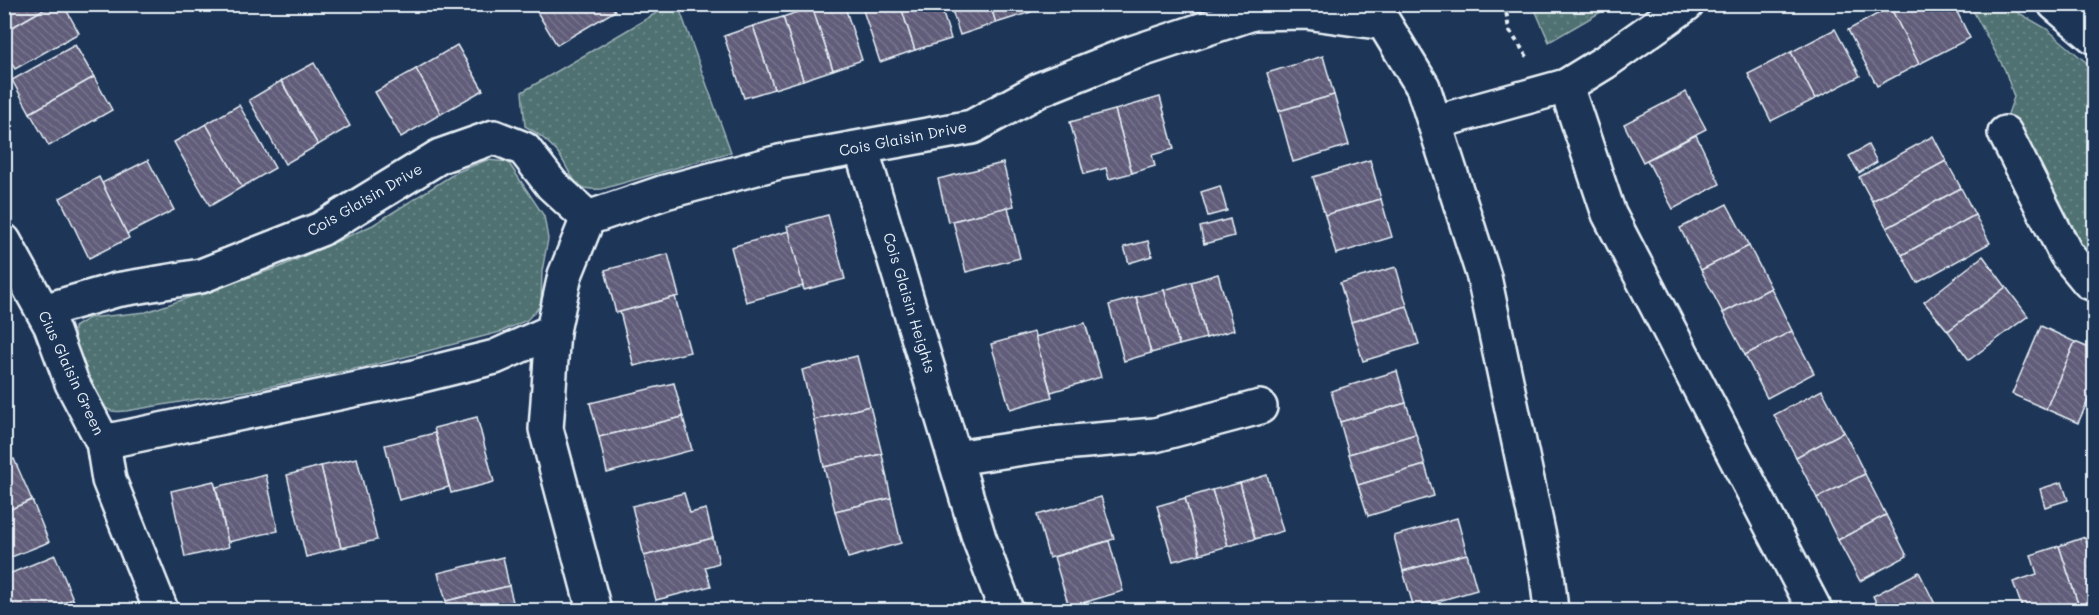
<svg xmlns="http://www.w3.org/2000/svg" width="2099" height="615" font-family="Mali,sans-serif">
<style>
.grass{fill:url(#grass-dots);stroke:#9cb1b5;stroke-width:1.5}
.building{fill:url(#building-back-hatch);stroke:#e8f1f8;stroke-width:1.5}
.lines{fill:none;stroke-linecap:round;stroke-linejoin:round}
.minor-casing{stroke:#e8f1f8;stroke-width:38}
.path{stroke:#e8f1f8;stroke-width:4;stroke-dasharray:4.5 4.5;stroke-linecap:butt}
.minor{stroke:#1d3557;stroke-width:33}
.labels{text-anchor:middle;stroke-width:5;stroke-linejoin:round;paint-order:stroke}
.street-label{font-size:15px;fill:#e8f1f8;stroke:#1d3557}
</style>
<defs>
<pattern id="grass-dots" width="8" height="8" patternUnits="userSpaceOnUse" patternTransform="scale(1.5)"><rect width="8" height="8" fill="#4f7172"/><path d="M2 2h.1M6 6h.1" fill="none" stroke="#688687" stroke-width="1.8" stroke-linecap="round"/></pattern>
<pattern id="building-back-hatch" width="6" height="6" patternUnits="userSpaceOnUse" patternTransform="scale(1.5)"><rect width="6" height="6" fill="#605c79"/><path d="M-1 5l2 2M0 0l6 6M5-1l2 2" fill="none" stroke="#77748d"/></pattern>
</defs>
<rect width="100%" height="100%" fill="#1d3557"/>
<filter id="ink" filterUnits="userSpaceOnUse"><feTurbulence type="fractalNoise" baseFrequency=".0167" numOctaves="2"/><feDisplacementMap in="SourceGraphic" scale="12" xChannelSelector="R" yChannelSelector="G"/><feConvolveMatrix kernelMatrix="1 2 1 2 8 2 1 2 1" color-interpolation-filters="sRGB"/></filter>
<g filter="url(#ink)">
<g class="grass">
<path d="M678,5L731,152L602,189C571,192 573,174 558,153C548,141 538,133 525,126L522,92L658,12Z"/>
<polygon points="1533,5 1613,5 1549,42"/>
<polygon points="1970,5 2005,5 2047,29 2094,69 2094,267 2071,235 2008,114 2014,97 2005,70"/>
<path d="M487,160L508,162L544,216L548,239L542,271L541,305L527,320L500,332L374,365L252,390L126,411C122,411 116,412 112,411C88,404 74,349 74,327L89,318L146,312L280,267L373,225L457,172Z"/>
</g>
<g class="building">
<polygon points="4,4 53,4 4,32"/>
<polygon points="53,4 63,4 79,33 15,69 4,50 4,32"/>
<polygon points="538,4 611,4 615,11 557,45 534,7"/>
<polygon points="821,4 844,4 862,60 833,70 812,7"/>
<polygon points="861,4 900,4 915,50 880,62"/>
<polygon points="900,4 940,4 951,39 915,50"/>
<polygon points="950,4 990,4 996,23 960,35"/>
<polygon points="990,4 1029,4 1031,12 996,23"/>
<polygon points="1895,4 1953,4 1970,38 1919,64 1890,7"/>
<polygon points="812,7 833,70 803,80 783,17"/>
<polygon points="1890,7 1919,64 1877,86 1848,30"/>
<polygon points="783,17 803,80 774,89 753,26"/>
<polygon points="753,26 774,89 744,98 724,36"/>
<polygon points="1835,29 1860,76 1815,99 1791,52"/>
<polygon points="75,45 94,77 30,113 12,80"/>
<polygon points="457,45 483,90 441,114 416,69"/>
<polygon points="1791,52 1815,99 1771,121 1748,74"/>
<polygon points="1323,56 1334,95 1279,111 1267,73"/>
<polygon points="314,63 350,126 318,145 281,81"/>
<polygon points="416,69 441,114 401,137 375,92"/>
<polygon points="94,77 112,110 49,146 30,113"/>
<polygon points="281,81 318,145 285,164 249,100"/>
<polygon points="1686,92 1706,129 1643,162 1624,124"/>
<polygon points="1334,95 1349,145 1293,162 1279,111"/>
<polygon points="1160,97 1174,149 1152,155 1155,166 1132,173 1115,110"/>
<polygon points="239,105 275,168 242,187 206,124"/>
<polygon points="1115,110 1132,173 1109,179 1106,168 1084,174 1070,122"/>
<polygon points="206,124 242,187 210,206 174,142"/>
<polygon points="1696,135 1720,184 1673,209 1647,160"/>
<polygon points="1933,136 1946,161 1872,201 1859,177"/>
<polygon points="1868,145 1877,162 1859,173 1849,156"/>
<polygon points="148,160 174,210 127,234 102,183"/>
<polygon points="1370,160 1381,199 1325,215 1313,177"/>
<polygon points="1946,161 1961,188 1887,228 1872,201"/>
<polygon points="1003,163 1014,206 948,222 938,179"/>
<polygon points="99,177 129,238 89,258 60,198"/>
<polygon points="1220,186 1227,211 1208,216 1201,192"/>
<polygon points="1961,188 1975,215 1902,255 1887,228"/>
<polygon points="1381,199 1392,237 1336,254 1325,215"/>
<polygon points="1727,204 1749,246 1701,270 1680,228"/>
<polygon points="1008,207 1020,258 966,272 953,221"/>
<polygon points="828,215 845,279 804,290 787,226"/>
<polygon points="1975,215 1990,243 1917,283 1902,255"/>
<polygon points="1230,219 1234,236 1204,244 1200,227"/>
<polygon points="789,231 803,286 746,302 731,247"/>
<polygon points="1148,241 1152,256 1129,263 1124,247"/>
<polygon points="1749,246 1771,288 1723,313 1701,270"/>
<polygon points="668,254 679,296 616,313 605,270"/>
<polygon points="1983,256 2006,287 1948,331 1924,302"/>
<polygon points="1396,267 1407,306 1351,322 1340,283"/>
<polygon points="1218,274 1234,330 1206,338 1191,282"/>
<polygon points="1191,282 1206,338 1179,345 1164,290"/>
<polygon points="2006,287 2028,316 1969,360 1948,331"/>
<polygon points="1771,288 1792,331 1745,355 1723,313"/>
<polygon points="1164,290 1179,345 1151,353 1136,297"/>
<polygon points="675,297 690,352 634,366 620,312"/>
<polygon points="1136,297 1151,353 1124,361 1109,305"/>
<polygon points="1407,306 1419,344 1363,361 1351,322"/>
<polygon points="1085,323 1101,377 1051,392 1035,337"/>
<polygon points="2041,326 2075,342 2046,409 2012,394"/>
<polygon points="1792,331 1814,373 1767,398 1745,355"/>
<polygon points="1034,332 1052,397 1010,409 991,344"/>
<polygon points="2075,342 2094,350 2094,387 2078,423 2046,409"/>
<polygon points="857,356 870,406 814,420 802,370"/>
<polygon points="1397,371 1406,403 1340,422 1331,391"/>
<polygon points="674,383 683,417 599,437 590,403"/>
<polygon points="1822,390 1844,432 1796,457 1774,415"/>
<polygon points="1406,403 1416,434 1349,454 1340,422"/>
<polygon points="870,406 882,454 824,467 814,420"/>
<polygon points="477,417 494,482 451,493 434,428"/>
<polygon points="683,417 692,450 607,473 599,437"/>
<polygon points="1844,432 1865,474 1817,498 1796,457"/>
<polygon points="435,433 449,487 399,500 385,445"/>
<polygon points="1416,434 1425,465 1358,485 1349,454"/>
<polygon points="882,454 891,498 835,511 824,467"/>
<polygon points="357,458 377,540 341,548 321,466"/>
<polygon points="14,459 32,500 4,512 4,463"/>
<polygon points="1425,465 1434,496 1368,516 1358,485"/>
<polygon points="321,466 341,548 306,557 287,475"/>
<polygon points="1865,474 1886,515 1838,540 1817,498"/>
<polygon points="266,475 278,531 228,542 216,487"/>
<polygon points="1267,475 1283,531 1255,539 1240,483"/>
<polygon points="214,481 229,547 185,557 171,491"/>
<polygon points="2062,482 2068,500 2045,507 2040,489"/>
<polygon points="1240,483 1255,539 1228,546 1212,490"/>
<polygon points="1212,490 1228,546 1200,554 1185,498"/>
<polygon points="684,493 690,513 706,509 713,538 644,556 632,506"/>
<polygon points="1101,497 1114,539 1049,558 1037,515"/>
<polygon points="891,498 901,543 848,558 835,511"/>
<polygon points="1185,498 1200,554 1173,561 1157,506"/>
<polygon points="32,500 49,542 4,560 4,512"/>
<polygon points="1886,515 1907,556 1860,581 1838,540"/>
<polygon points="1457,518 1467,554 1403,571 1394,536"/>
<polygon points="2085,537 2091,556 2094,554 2094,610 2080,610 2059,546"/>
<polygon points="713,538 719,563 705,567 711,586 656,600 644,556"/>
<polygon points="1109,541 1123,591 1069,607 1054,557"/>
<polygon points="2059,546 2080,610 2023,610 2013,582 2037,574 2031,555"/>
<polygon points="1467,554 1477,590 1414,608 1403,571"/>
<polygon points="55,555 73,599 46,610 15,610 4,586 4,576"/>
<polygon points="503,557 509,586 446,601 438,573"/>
<polygon points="1919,572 1938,610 1880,610 1873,596"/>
<polygon points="509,586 515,610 448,610 446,601"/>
<polygon points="73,599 78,610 46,610"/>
</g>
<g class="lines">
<g class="minor-casing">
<g id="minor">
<polyline points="2055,4 2094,37"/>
<polyline points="1566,86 1609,214 1815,610"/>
<polyline points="1436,122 1566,86 1605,62 1687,4"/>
<polyline points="2005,133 2066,254 2089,282 2094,284"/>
<polyline points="861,148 979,538 1006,610"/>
<polyline points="4,241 51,326 72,383 103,442 109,480 161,610"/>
<polyline points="43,311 116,290 201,276 321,229 440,156 494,137 524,149 552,185 588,218"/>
<polyline points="553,331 546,429 594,610"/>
<polyline points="103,442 410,378 495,357 553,331 565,275 588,218 665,192 779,162 972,127 1041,89 1126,55 1253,13 1306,12 1384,23 1423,87 1484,277 1547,574 1551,610"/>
<polyline points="955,458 1051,444 1155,435 1260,407"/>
</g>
</g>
<polyline class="path" points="1505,4 1509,30 1528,58"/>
<use href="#minor" class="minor"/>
</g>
</g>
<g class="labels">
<g class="street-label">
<text transform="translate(903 139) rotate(-11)" y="5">Cois Glaisin Drive</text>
<text transform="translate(365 200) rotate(-30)" y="5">Cois Glaisin Drive</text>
<text transform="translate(909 303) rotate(73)" y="5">Cois Glaisin Heights</text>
<text transform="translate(71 373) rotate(65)" y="5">Cius Glaisin Green</text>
</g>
</g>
<rect width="2099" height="615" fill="none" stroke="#1d3557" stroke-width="24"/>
<rect x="12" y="12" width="2075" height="591" fill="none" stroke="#e8f1f8" stroke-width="2" filter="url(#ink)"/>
</svg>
